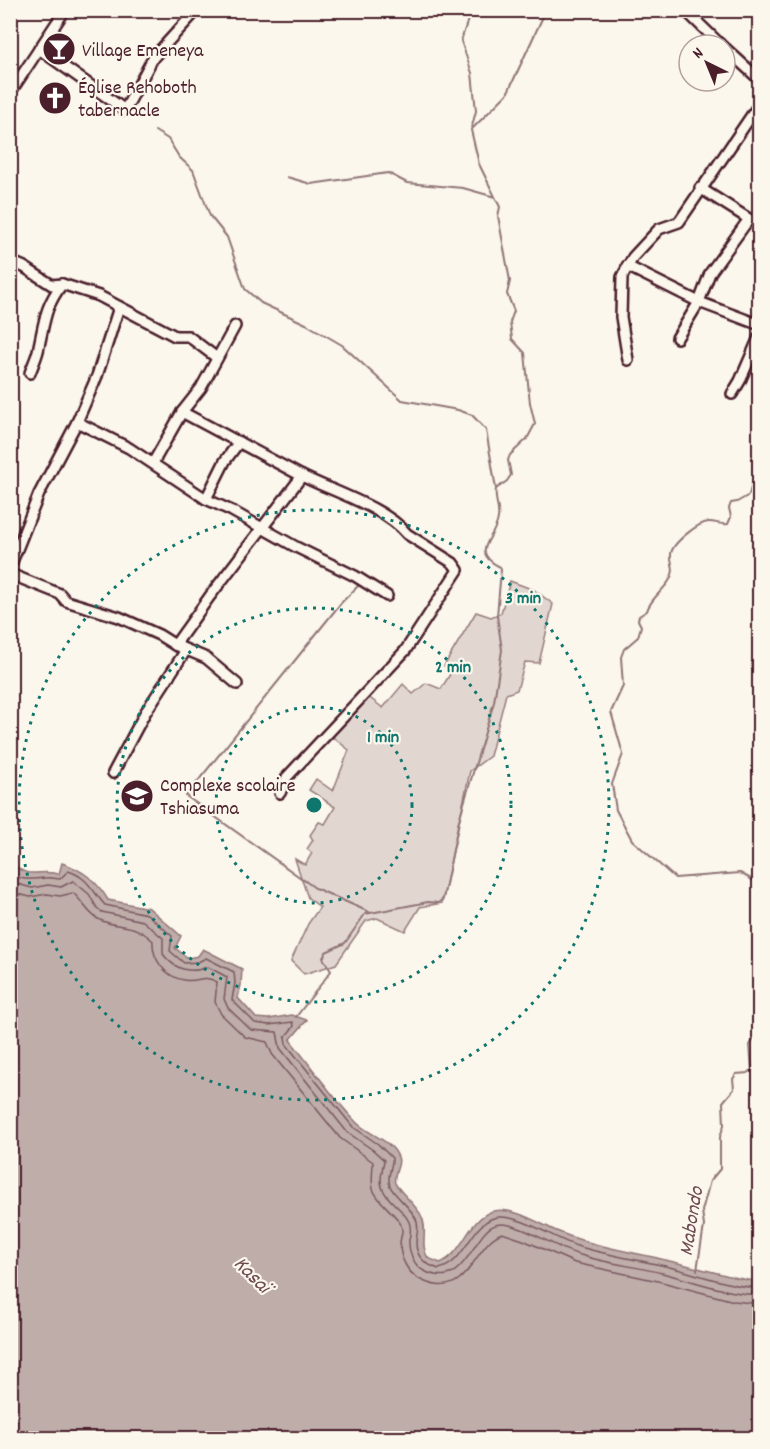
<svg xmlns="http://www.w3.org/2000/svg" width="770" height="1449" font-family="Dekko,sans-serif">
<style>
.green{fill:#e2d7d0;stroke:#967b7e;stroke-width:1.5}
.water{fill:#bfadaa;stroke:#907477;stroke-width:1.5}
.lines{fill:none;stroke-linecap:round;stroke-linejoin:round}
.shore{stroke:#79585e;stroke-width:1.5}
.stream{stroke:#907477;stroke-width:2}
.minor-casing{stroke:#4a1f2b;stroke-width:14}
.minor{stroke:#fbf7ec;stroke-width:9}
.ring{fill:none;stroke:#0f766e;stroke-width:3;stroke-dasharray:3 6}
.labels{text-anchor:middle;stroke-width:4.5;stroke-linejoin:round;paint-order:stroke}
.poi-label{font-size:20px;fill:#4a1f2b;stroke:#fbf7ec;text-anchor:start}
.water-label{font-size:21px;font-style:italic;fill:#6d4a51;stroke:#fbf7ec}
.centre{fill:#0f766e;stroke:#fbf7ec;stroke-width:3}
.ring-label{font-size:18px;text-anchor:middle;font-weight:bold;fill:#0f766e;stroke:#fbf7ec;stroke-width:4.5;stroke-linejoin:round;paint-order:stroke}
</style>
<rect width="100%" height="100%" fill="#fbf7ec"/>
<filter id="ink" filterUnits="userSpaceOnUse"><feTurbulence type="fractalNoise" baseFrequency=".0167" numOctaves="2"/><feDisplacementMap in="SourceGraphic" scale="12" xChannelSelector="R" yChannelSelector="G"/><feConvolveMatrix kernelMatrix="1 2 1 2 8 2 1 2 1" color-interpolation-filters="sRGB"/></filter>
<g filter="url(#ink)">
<polygon class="green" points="510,581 534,590 553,604 539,663 525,662 517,690 506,694 490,756 470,771 442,903 420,907 405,931 377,918 366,921 336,964 304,974 291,961 308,924 320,907 308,898 295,859 305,865 312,853 307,849 313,840 310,835 319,822 325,824 335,807 309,790 316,779 333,791 349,750 330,735 367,696 383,708 403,684 413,694 426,683 441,689 452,671 444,666 476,612 491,617 501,613"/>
<path class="water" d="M11,861C28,882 38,868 59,874L62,863C83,870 97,881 108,900L149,908L181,936L175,948L188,958L198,956L203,949L242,969L241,985L238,998L256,1018L269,1019L292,1015L307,1020L290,1040C312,1067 332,1097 356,1122C367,1134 392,1140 398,1157C402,1166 392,1173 395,1183C397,1189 416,1205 421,1215C429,1230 419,1244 428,1258L440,1263C463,1254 467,1222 490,1212C510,1204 541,1225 559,1232C592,1246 627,1251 661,1259C694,1266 726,1277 759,1282V1438H15L10,1432Z"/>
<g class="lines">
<g class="shore">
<path d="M10,871C20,882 31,879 45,878C50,877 55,879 60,879L68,871C87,876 93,892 105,905L147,914L172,936L170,951L184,963L198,962L206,958L234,972L235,983L232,1000L255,1023L269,1025L293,1022L294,1026L285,1037L286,1044L353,1127L378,1144L392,1158C393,1168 386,1175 390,1186C394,1196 411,1207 416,1219C420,1228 416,1234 416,1243C416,1258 426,1265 439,1269C467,1263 471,1219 499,1217C521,1215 558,1241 580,1247C607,1255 634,1259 661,1265C693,1272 726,1286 760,1288"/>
<path d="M10,882L32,888L48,885L61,887L73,881L89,894L97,908L102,912L143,921L163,938V954C175,970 190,974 208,967L227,977L224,999L228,1008L251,1030L277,1032L280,1048L347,1132L373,1150L384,1160C383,1169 379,1177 382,1187C386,1201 403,1208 409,1222C412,1229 410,1234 409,1240C408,1251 414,1266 424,1271C469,1294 472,1224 501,1224C522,1224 555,1248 577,1254C604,1263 634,1266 662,1273C694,1281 727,1294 760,1295"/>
<path d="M10,892L30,897L47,894L60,896L73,893C83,901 88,915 100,920C122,930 132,921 153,941C152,959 165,977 184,980C198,983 202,974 217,982L215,1002L221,1014L245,1037L267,1042L272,1054L340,1138L373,1162C373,1171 371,1180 373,1189C378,1204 402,1217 402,1230C402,1235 400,1239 400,1244C400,1260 409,1275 423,1281C470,1302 472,1244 502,1233L523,1240L575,1263L658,1281L734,1301L760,1304"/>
</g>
<g class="stream">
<polyline points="472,129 507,94 546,10"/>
<polyline points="155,131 168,139 179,157 193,170 210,216 227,237 245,289 261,303 306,324 342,345 402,400 458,410 472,415 486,430 496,489"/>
<polyline points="287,177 311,184 388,173 407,183 463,188 495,197"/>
<path d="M760,478L752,484L749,495L737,502L731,503L729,508L731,517L728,524C721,525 716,522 709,522C699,522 672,543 671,554C670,566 677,567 669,581C663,591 650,599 647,611L639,616L638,620L641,626L638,637L624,649L621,657L623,686L611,712L623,754L612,784L616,810L632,840L675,878L740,873L760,884"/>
<polyline points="358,586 341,603 186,796 315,888 369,912"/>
<path d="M296,1017L331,971L323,958L326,952L345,943L365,914L428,902L438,903L443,899L459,820L494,702L502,650L497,616L501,570L500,567C468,551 496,539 498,518C500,509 494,499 496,489L507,481L511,475L508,460L510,455L527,439L535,424L530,403L525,353L512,339L510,322L514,311L507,294L510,281L498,216L500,207L479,164L471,130L476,111L472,73L461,41L471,10"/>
<polyline points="697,1270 704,1226 702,1211 710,1181 720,1169 720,1137 724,1125 723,1102 734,1089 733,1079 736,1074 748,1073 752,1070 750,1045 760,1029"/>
</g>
<g class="minor-casing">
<g id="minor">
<polyline points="685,10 721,45"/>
<polyline points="725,48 760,80"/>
<polyline points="39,49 125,110 153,58 197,10"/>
<polyline points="10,93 65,10"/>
<polyline points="10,261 24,267 52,285 62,284 99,296 175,336 188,336 217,358"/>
<polyline points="627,266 699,302 760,325"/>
<polyline points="677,338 699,302 710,273 749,219 700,188"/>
<polyline points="628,360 621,317 622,277 633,257 659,229 679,222 760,103"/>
<path d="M30,373C33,364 38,355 39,346C45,319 45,307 62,284"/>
<polyline points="732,394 740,381 760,335"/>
<path d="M182,412C222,433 260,454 300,475C331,491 385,507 407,534L453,563L458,570L405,651L287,777L280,793"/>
<polyline points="77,422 129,448 206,499 232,511 296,547 355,576 387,596"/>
<polyline points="153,463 182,412 201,388 235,326"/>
<polyline points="206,499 225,461 239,442"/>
<polyline points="10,567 39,494 77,422 97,376 119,307"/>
<polyline points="10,574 60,594 66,601 119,617 159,635 175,645 206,658 237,684"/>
<polyline points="175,645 210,596 302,476"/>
<polyline points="113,773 145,713 186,650"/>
</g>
</g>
<use href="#minor" class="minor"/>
</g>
</g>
<g class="ring">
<circle cx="314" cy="805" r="98"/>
<circle cx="314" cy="805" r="197"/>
<circle cx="314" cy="805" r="295"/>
</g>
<defs>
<g id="bar-disc" transform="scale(1.725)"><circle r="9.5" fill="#4a1f2b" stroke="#fbf7ec"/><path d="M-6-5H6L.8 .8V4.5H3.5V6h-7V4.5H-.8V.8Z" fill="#fff"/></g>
<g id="church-disc" transform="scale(1.725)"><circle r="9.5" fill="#4a1f2b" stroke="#fbf7ec"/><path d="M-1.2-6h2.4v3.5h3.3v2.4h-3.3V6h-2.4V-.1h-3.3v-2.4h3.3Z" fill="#fff"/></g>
<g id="school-disc" transform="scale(1.725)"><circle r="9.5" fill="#4a1f2b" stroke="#fbf7ec"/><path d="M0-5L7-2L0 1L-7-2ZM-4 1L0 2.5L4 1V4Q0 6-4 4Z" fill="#fff"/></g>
</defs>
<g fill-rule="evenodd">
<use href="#bar-disc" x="59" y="49"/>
<use href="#church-disc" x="55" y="98"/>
<use href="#school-disc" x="137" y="796"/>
</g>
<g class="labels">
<g class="poi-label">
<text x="82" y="56">Village Emeneya</text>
<text x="78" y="93">Église Rehoboth<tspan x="78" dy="23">tabernacle</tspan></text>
<text x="160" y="791">Complexe scolaire<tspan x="160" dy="23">Tshiasuma</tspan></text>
</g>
<g class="water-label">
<text transform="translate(690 1221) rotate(-81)" y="7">Mabondo</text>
<text transform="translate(253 1274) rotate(45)" y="7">Kasaï</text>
</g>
</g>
<circle cx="314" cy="805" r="9" class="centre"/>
<g class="ring-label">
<text x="523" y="603">3 min</text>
<text x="453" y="672">2 min</text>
<text x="383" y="742">1 min</text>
</g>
<rect width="770" height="1449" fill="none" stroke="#fbf7ec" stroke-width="36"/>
<rect x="18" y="18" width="734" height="1413" fill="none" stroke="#4a1f2b" stroke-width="2" filter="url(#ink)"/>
<g transform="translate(707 63) rotate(317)"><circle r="28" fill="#fbf7ec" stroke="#b4a19f" stroke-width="1.5"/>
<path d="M0-4.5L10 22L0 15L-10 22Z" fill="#4a1f2b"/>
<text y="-9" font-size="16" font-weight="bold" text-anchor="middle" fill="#4a1f2b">N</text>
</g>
</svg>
